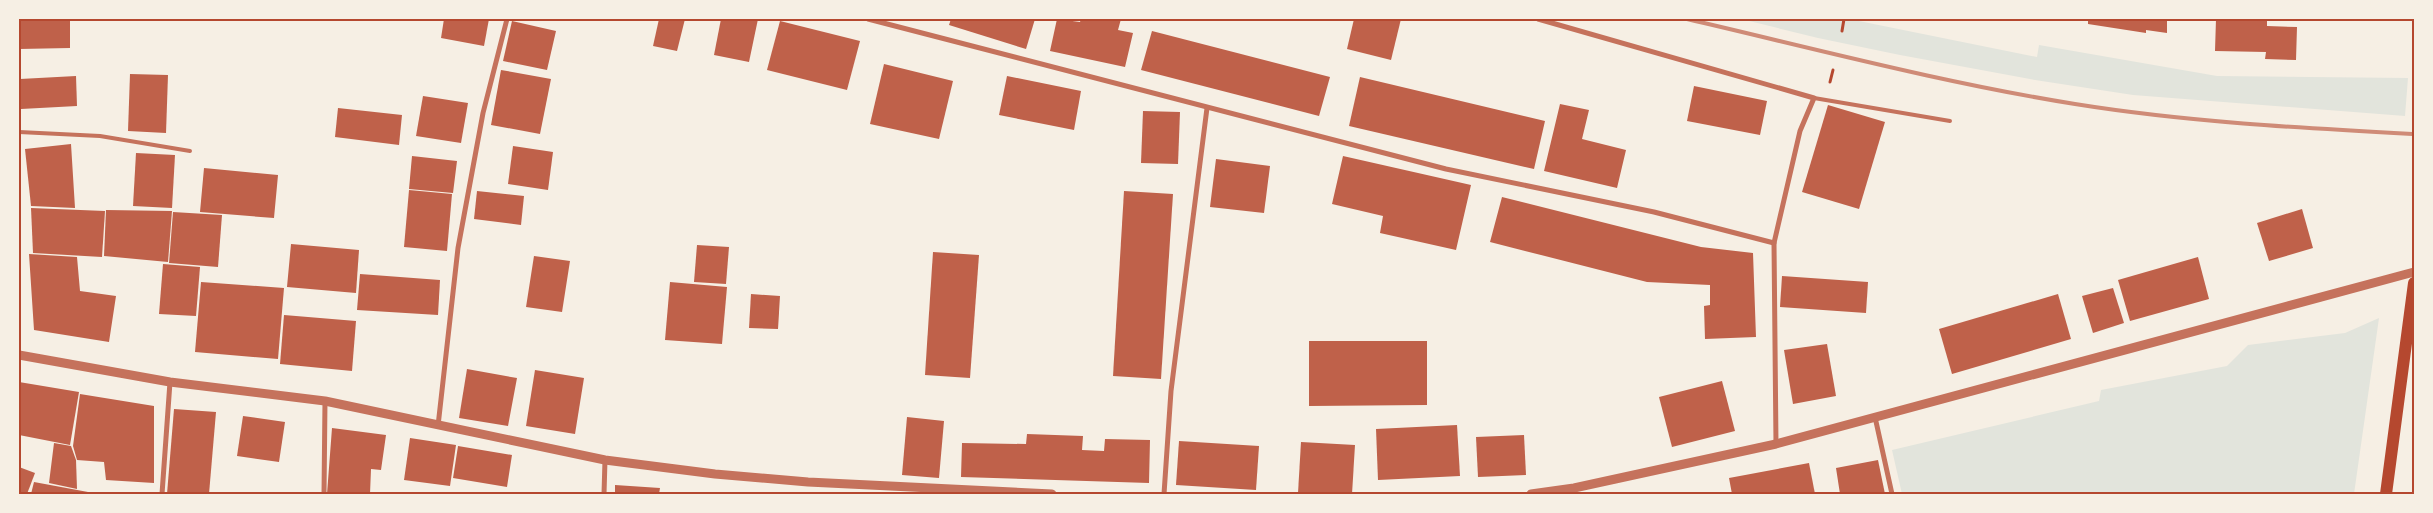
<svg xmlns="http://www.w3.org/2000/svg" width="2433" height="513" font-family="Overpass,sans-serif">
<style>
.green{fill:#e2e4dc}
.building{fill:#bf614a}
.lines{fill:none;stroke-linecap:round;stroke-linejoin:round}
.path{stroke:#b5482f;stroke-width:3}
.service{stroke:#c5725c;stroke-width:4}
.minor{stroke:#c5725c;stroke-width:5}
.tertiary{stroke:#c5725c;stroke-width:9}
.primary{stroke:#b5482f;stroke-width:12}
.rail{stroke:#cf8b77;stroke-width:4}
.neatline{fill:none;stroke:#b5482f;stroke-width:2}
</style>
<rect width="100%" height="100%" fill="#f6efe4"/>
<g class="green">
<polygon points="1741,19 1849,19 2037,57 2039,45 2217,76 2408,78 2405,116 2133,95 2035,80 1900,55 1818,38"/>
<polygon points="2379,318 2354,494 1902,494 1892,450 2099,401 2101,390 2227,366 2248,345 2345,333"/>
</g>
<g class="building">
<polygon points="19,19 70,19 70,48 19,49"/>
<polygon points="444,19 489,19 484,46 441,38"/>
<polygon points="659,19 685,19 677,51 653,46"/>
<polygon points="721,19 758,19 749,62 714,55"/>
<polygon points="951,19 1035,19 1026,49 949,25"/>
<polygon points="1057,19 1080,22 1081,19 1121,19 1118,30 1133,33 1125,67 1050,51"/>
<polygon points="1354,19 1401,19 1391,60 1347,49"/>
<polygon points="2088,19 2167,19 2167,33 2146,30 2146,33 2088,24"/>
<polygon points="2216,19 2267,19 2267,26 2297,27 2296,60 2265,59 2266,52 2215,51"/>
<polygon points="512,21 556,31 547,70 503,61"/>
<polygon points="780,21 860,41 847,90 767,70"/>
<polygon points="1152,31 1330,77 1319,116 1141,70"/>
<polygon points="884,64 953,81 939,139 870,124"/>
<polygon points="501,70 551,79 540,134 491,125"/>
<polygon points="130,74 168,75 166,133 128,131"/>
<polygon points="76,76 77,106 21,109 20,79"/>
<polygon points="1007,76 1081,91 1074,130 999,115"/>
<polygon points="1360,77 1545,121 1534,169 1349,126"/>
<polygon points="1694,86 1767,101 1760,135 1687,121"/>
<polygon points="423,96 468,103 461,143 416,136"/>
<polygon points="1560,104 1589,110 1582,139 1626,150 1617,188 1544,171"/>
<polygon points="1828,105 1885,122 1859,209 1802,192"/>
<polygon points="338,108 402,115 399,145 335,137"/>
<polygon points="1143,111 1180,112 1178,164 1141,163"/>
<polygon points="71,144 75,208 31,206 25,149"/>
<polygon points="513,146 553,152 548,190 508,184"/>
<polygon points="136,153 175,155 172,208 133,206"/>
<polygon points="412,156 457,161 453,193 409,189"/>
<polygon points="1343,156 1471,185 1456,250 1380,233 1383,216 1332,204"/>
<polygon points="1216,159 1270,166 1264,213 1210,207"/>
<polygon points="204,168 278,175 274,218 200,212"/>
<polygon points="409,190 452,194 447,251 404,247"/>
<polygon points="477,191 524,196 521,225 474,219"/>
<polygon points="1124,191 1173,194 1161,379 1113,376"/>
<polygon points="1502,197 1701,247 1753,253 1756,337 1705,339 1704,306 1710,305 1710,285 1647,282 1490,242"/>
<polygon points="31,208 105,211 102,257 33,253"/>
<polygon points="2302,209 2313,248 2269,261 2257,223"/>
<polygon points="106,210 172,211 168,262 104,256"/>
<polygon points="173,212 222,215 218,267 169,263"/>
<polygon points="291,244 359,250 356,293 287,287"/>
<polygon points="697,245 729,247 726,284 694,282"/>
<polygon points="933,252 979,255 970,378 925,375"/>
<polygon points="29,254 77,257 80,291 116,296 109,342 34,330"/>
<polygon points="534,256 570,261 562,312 526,307"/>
<polygon points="2198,257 2209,299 2130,321 2118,280"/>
<polygon points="163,264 200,267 196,316 159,314"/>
<polygon points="360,274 440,280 438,315 357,310"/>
<polygon points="1782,276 1868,282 1866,313 1780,307"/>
<polygon points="201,282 284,288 278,359 195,352"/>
<polygon points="670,282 727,287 722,344 665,340"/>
<polygon points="2113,288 2124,323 2093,333 2082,296"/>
<polygon points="751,294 780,296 778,329 749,328"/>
<polygon points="2058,294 2071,339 1952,374 1939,329"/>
<polygon points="284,315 356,321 352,371 280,364"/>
<polygon points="1309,341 1427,341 1427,405 1309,406"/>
<polygon points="1827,344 1836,396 1793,404 1784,350"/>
<polygon points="467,369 517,378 508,426 459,418"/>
<polygon points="535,370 584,378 575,434 526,426"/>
<polygon points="1722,381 1735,431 1672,447 1659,397"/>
<polygon points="19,382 79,392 70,445 19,435"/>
<polygon points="80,394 154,406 154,483 106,480 104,462 77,460 73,446"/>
<polygon points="174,409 216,412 209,494 167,494"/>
<polygon points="243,416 285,422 279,462 237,456"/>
<polygon points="907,417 944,421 939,478 902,475"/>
<polygon points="1457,425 1460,476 1378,480 1376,429"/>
<polygon points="332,428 386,435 381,470 371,469 370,494 327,494"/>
<polygon points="1027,434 1083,436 1082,450 1104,451 1105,439 1150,440 1149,483 961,477 962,443 1026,444"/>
<polygon points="1524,435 1526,475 1478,477 1476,437"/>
<polygon points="410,438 456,445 450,486 404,480"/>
<polygon points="1179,441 1259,446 1256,490 1176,485"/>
<polygon points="1301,442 1355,445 1352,494 1298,493"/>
<polygon points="54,443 71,446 76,460 77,489 49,483"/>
<polygon points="458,446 512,455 507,487 453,478"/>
<polygon points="1878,460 1885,494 1840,494 1836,468"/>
<polygon points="1809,463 1815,494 1732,494 1729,478"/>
<polygon points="19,467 35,473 27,494 19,494"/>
<polygon points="34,482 88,492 87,494 31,494"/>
<polygon points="615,485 660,488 659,494 615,494"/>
</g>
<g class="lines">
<g class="path">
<polyline points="1842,31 1844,19"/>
<polyline points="1830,82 1833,70"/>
</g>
<g class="service">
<polyline points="1814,98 1950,121"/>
<polyline points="19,132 100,136 190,151"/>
</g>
<g class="minor">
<polyline points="868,19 1446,169 1654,212 1774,243"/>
<polyline points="1538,19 1814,98 1800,131 1774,243 1776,444"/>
<polyline points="1875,417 1892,494"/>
<polyline points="438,426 458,248 483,113 507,19"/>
<polyline points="162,494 170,382"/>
<polyline points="324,494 325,401"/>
<polyline points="604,494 605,460"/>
<polyline points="1164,494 1171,391 1207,108"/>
</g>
<g class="tertiary">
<polyline points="19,355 170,382 325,401 605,460 715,474 808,482 1052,494"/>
<polyline points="1531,494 1574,488 1776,444 2414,272"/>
</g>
<polyline class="primary" points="2386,494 2414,283"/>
<path class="rail" d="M1687,19C1816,49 1944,83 2075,104C2187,122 2301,128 2414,134"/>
</g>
<rect width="2433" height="513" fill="none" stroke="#f6efe4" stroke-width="40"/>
<rect x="20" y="20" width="2393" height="473" class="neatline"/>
</svg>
